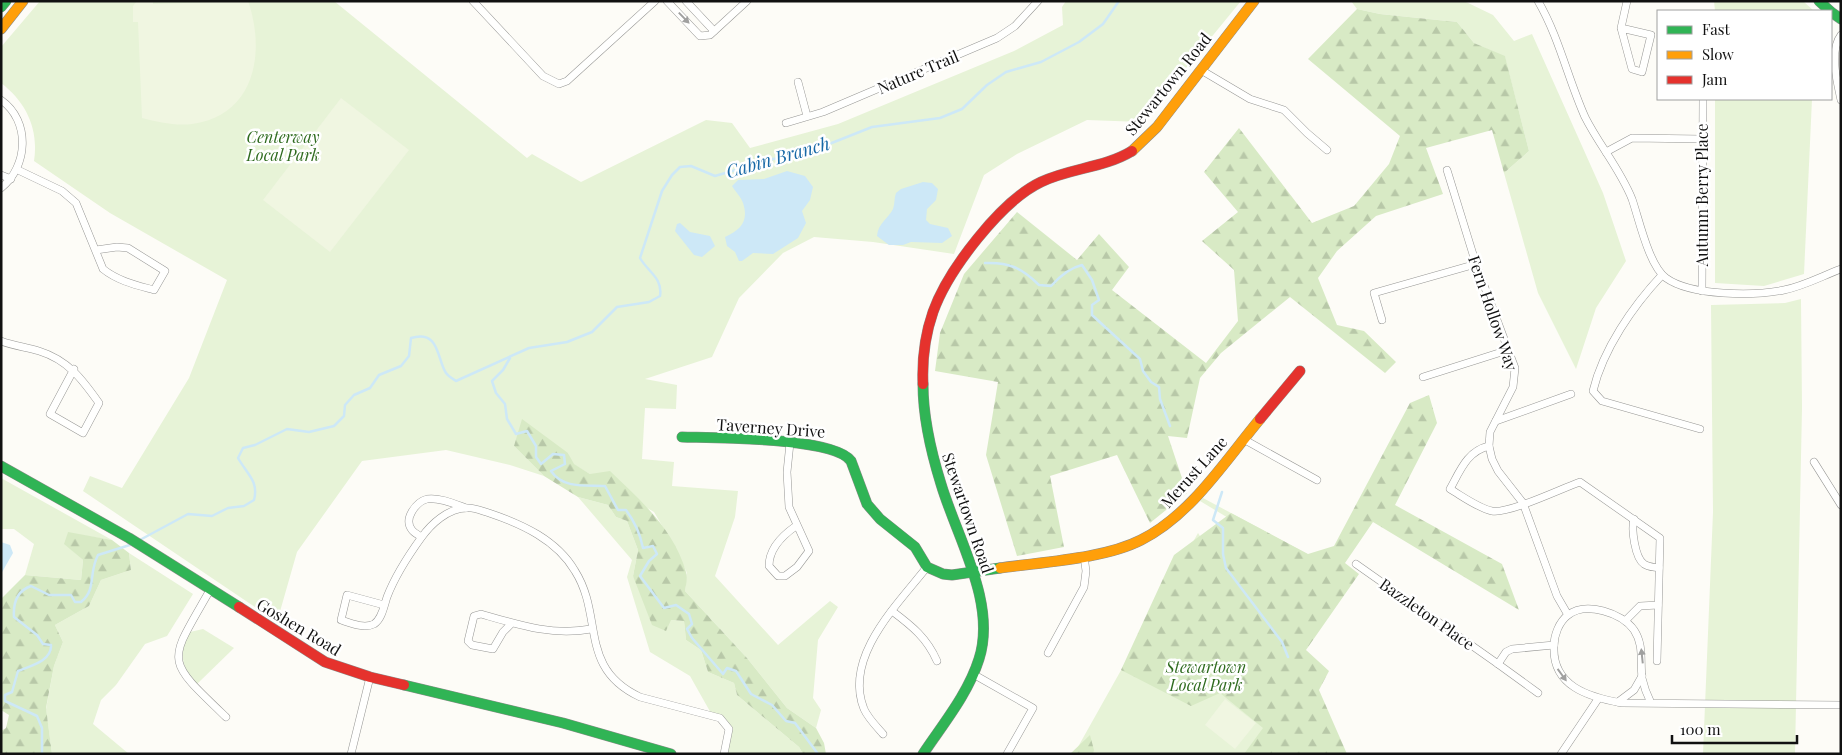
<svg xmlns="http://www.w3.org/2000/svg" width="1842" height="755" font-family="'Playfair Display',serif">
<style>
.grass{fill:#e7f3d7}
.forest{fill:url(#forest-firs)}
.pitch{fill:#f0f6e1}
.water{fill:#cde8f7}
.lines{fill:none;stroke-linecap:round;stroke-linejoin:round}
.stream{stroke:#cde8f7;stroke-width:2.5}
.street-casing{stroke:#979795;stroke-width:8}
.fast-casing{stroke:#8e8d8b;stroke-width:11}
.slow-casing{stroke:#8e8d8b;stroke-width:11}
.jam-casing{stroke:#8e8d8b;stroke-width:11}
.street{stroke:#fffffe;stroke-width:7}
.fast{stroke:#30b455;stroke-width:10}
.slow{stroke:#ff9f0a;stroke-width:10}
.jam{stroke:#e5322d;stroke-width:10}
.oneway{fill:#a0a09f}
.labels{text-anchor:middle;stroke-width:5;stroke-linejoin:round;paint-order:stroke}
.street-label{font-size:16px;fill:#111;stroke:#fff}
.park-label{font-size:16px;font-style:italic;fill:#2f6b1f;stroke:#fff}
.water-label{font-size:18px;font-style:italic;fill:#1768a6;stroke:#fff}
</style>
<defs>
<pattern id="forest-firs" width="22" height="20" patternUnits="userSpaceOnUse" patternTransform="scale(1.25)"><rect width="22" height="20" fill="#d8eac5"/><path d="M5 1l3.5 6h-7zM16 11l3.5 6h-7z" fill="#b8c8a8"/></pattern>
</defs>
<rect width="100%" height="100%" fill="#fdfcf7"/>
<g class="grass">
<path d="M40,1H334L527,158L532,154L581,182L706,120L732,123L750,148L838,124L1014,51L1063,25L1062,7L1066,1H1241L1142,122L1087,120L1017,154L984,175L954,254L873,242L814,237L783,253L739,298L712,357L645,379L677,385L676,409L645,408L642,459L674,462L672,486L738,491L735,517L715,576L778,645L830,601L838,607L818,640L813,698L821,710L816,728L787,708L747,658L685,591L687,573L674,546L654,512L573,464L568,453L514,446L544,476L510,465L446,450L362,461L297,552L277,622L83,491L90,476L122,488L189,378L227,280L110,213L34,161C39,129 26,102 1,83V47Z"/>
<polygon points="1351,1 1464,1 1493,15 1514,41 1532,34 1603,193 1626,261 1596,308 1576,369 1538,293 1504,173 1529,151 1505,57 1474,43 1457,22 1380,14 1357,9"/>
<polygon points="1714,1 1803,1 1814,11 1715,11"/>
<polygon points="1715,99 1812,99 1804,274 1764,286 1715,283"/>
<polygon points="1801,299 1802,408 1795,754 1703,754 1713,512 1711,305 1785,303"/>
<polygon points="1,478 112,540 68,533 65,544 83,560 81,580 25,575 34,544 14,529 1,529"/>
<polygon points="578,497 608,505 616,517 627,521 638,550 633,576 671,620 684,621 686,640 701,650 708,672 734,683 737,695 799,747 803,754 723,754 729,729 712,715 690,676 650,652 627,577 632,560"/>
<polygon points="1203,498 1326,564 1280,653 1319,754 1074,754 1198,533 1229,581 1255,534 1200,501"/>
<polygon points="129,553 193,594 167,636 145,644 116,685 101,700 93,724 129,754 52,754 46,709 54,666 63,642 55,625 89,606 101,580 131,570"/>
<path d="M203,629L234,648L197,684C181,668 178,652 190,632Z"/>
</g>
<g class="forest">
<polygon points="1357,9 1380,14 1457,22 1474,43 1505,56 1529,151 1504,173 1492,130 1426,148 1443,194 1376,216 1337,251 1318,278 1337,325 1364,331 1396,362 1385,373 1290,297 1221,353 1200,378 1187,438 1168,436 1187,493 1150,523 1117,455 1050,476 1064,547 1017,556 986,455 998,382 935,371 940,333 964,274 1017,212 1077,260 1099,234 1129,267 1112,290 1206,363 1238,321 1234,270 1202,241 1238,212 1204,172 1239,128 1312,223 1354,206 1389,164 1400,136 1308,59"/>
<polygon points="1429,395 1437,423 1395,505 1502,564 1519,610 1373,522 1345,563 1359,574 1306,650 1329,671 1319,690 1347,754 1244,754 1263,728 1220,693 1191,706 1121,670 1174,555 1231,513 1308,554 1334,546 1410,403"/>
<path d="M522,419L568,453L574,464L590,474L610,471C640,500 674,529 686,572C688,577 686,585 685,591L747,658L787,708L816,728L824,743L826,754H803L799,747L737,695L734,683L708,672L701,650L686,640L684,621L671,620L666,631L652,625L633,576L638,550L627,521L616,517L608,505L578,497L544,476L514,446Z"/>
<polygon points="68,532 112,540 129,553 131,570 101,580 89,606 55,625 63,642 54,666 46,708 52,754 1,754 1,731 6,728 9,715 1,710 1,599 25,575 81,580 83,560 64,544"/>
<polygon points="1090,735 1094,750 1093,754 1070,754"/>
</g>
<g class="pitch">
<path d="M137,1H153V4L248,1C266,52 255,116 192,124C175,126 158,122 142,118L138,22H133V6Z"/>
<polygon points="341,98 409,150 330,252 263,200"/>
<polygon points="1225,699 1256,723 1235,749 1205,725"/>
</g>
<g class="water">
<path d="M787,171L805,176L813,187L810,200L802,211L806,223L798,238L773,254L753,253L742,261H739L735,252L727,246L725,237C741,230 749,221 743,203C741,197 735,191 732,186L738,180L764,179Z"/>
<path d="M923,182L932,183L938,189L936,200L927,209L926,220L930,224L948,228L952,236L942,243L911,242L903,245H889L877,236C878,223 888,219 893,209C895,203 894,198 896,193L901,189Z"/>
<polygon points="680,223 690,232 710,236 715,246 702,257 694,255 675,231 677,224"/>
<polygon points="1,542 10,545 13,553 1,574"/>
</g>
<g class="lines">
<g class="stream">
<path d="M985,263C1009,262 1022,268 1039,285L1051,286C1060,276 1069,268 1082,265L1092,280L1099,300L1092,305V315L1140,359L1143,371L1151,382L1159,387L1160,399L1170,426"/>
<path d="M510,358L503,370L492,381L496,393L505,404L507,419L516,434L527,431L536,446V457L541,464L553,454L564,455L565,464L551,471C563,489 586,485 605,486L618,510H626C635,522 640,533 643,548L653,546L657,554L649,561L640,576L664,608L676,605L689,614L692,624L687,629L692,638L723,674L727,668L736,671L751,694L772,705L786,721L795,723L818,754"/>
<polyline points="1222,492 1213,520 1223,528 1223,554 1226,568 1282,642 1288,657"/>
<path d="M138,541L188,514L212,516L228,508L244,506L254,500C259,481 247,474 238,458L243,448L255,445L287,429L309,432L334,426L344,416L345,405L354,395L370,388L379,375L401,366L409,356L411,338C440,329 437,360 446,373C448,376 453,379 456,381L529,348L567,342L592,332L617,307L649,302L660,296C663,278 648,272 640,258L662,191L672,175L680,167L691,166L715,176L773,159L804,154L872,127L940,118L962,109L987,85L1006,72L1041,62L1079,42L1103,24L1119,1"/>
<path d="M42,754V728L37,716L5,701V695L12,692L18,671C30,666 52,661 51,645L43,644L37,635L14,617C13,603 17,591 31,586L49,595H71L75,602H81C97,589 88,574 98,555L133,544"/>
</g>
<g class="street-casing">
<g id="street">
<polyline points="473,1 543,76 559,84 567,81 655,1"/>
<polyline points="667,1 700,36 710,35 747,1"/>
<polyline points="686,1 714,31"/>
<path d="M1538,1C1559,37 1568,79 1585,117C1599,145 1620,169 1632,199C1639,219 1649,266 1666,278C1691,296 1754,296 1784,290C1804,286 1822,276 1841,269"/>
<polyline points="1621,28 1651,35 1642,72 1632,69 1621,28 1627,1"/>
<path d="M1841,35C1829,51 1837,82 1841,100"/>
<polyline points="1201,70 1250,99 1284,110 1307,133 1327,150"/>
<polyline points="798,82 807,116"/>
<path d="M1,100C31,121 28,167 1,188"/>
<polyline points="786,123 823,112 997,38 1015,26 1038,1"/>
<polyline points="1606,152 1632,138 1702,139"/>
<path d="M18,170L62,191L76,203L103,269C118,281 136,285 154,290L165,271L128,248L117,247L96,250"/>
<polyline points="1447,170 1476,264 1515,368 1513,387 1490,432 1489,446 1492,459 1498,471 1523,503 1557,596 1568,615"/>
<polyline points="1,175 11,179"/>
<path d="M1662,275C1633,306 1603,349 1593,391L1602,401L1700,429"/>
<polyline points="1702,291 1703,99"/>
<polyline points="1382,320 1374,293 1476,264"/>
<path d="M1,341C14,346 26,347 39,351C68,360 82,379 99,403L83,433L50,414L74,369"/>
<polyline points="1423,377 1508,350"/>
<polyline points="1496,421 1571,394"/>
<polyline points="1245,440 1317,480"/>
<path d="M790,443L787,472L789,507L809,551L797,567L785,576H778L769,566C769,549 783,535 796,526"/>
<path d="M1489,446C1467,451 1460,471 1450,489C1462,496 1478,508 1492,511C1509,514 1560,489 1580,482L1660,538L1657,661"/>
<polyline points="1814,462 1841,505"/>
<path d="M1634,519C1631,529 1635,558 1644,564C1648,567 1654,567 1659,568"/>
<path d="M421,537C419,535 414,533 412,530C403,519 416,502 427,499C439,497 455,504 466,508"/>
<polyline points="1356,564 1498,664 1506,652 1512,649 1554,645"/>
<path d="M210,590C168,664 163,657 226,717"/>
<path d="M384,605L347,595L341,620C350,623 364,629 374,624C382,619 384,606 387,597C395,576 408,556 421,538C431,524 448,508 467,508C473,507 482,511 489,513C522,524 557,540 575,571C604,617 578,668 640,697L720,718L729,729L724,754"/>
<path d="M892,611C912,626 927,638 937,661"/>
<polyline points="1626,620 1640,606 1658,605"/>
<path d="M512,623L503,632L493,649L472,645L468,641L474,616L481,614C519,625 552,636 591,629"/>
<polyline points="1048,653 1084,587 1086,571 1084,556"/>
<polyline points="1498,664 1538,693"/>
<polyline points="973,674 1033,708 1007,754"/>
<polyline points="1618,702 1634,690 1642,676"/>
<path d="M1651,703C1647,695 1644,687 1642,678C1640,660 1644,645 1634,630C1622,613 1586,601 1568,615C1559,622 1554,635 1554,646C1552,686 1588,697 1622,703L1841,705"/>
<path d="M883,734C876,726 868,718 864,709C843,657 898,604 927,567"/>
<polyline points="351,754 370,677"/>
<polyline points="1561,754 1598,699"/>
</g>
</g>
<g class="fast-casing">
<g id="fast">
<polyline points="1819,1 1830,11"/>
<polyline points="1,7 6,1"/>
<polyline points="1831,12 1841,19"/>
<path d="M923,384C923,418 931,452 941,484C957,538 997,603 979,659C968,694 943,724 923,754"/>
<path d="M682,437C713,438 834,437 851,461L867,504L880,519L915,547L927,567L943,574L952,575L1000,568"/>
<polyline points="1,466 129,538 239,607"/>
<polyline points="404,685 563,723 671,754"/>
</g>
</g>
<g class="slow-casing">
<g id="slow">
<polyline points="1,29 23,1"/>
<polyline points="1132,151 1157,127 1254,1"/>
<path d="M1000,568C1041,562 1104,559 1141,540C1191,515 1225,461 1260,419"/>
</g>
</g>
<g class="jam-casing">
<g id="jam">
<path d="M923,384C922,360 925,335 933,312C948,270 1001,201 1041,182C1070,168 1104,168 1132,151"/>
<polyline points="1260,419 1300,371"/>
<polyline points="239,607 325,662 370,677 404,685"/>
</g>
</g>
<use href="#street" class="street"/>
<use href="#fast" class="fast"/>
<use href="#slow" class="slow"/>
<use href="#jam" class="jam"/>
</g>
<defs><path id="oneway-solid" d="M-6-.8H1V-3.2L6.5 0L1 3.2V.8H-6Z" transform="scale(1.25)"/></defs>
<g class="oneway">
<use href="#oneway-solid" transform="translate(684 18) rotate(46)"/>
<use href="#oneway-solid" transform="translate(1642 656) rotate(-96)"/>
<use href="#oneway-solid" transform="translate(1562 675) rotate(54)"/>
</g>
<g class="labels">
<g class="street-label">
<text transform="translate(918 72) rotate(-23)" y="6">Nature Trail</text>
<text transform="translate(1168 84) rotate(-51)" y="6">Stewartown Road</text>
<text transform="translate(1702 195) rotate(-90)" y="6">Autumn Berry Place</text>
<text transform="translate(1493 313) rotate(71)" y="6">Fern Hollow Way</text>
<text transform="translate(771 428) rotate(4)" y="6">Taverney Drive</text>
<text transform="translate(1194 472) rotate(-48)" y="6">Merust Lane</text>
<text transform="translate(968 513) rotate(71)" y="6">Stewartown Road</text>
<text transform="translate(1427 614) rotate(35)" y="6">Bazzleton Place</text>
<text transform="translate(299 627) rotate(31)" y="6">Goshen Road</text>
</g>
<g class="park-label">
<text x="283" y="143">Centerway<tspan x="283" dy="18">Local Park</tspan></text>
<text x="1206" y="673">Stewartown<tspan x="1206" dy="18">Local Park</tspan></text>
</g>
<g class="water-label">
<text transform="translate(778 158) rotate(-16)" y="6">Cabin Branch</text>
</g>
</g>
<rect width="1842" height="755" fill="none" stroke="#111111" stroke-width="5"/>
<rect x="1657" y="10" width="175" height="90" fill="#ffffff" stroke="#a0a0a0"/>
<rect x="1667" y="26" width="25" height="8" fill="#30b455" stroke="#a0a0a0"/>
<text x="1702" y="35" font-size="15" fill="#111111">Fast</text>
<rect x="1667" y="51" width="25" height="8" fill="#ff9f0a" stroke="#a0a0a0"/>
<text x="1702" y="60" font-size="15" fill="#111111">Slow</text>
<rect x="1667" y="76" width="25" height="8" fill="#e5322d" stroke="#a0a0a0"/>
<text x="1702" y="85" font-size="15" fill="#111111">Jam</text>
<path d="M1672 735v8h125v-8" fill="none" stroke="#111111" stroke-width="2.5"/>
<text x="1680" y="735" font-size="15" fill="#111111" stroke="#ffffff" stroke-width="4" paint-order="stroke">100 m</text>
</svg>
